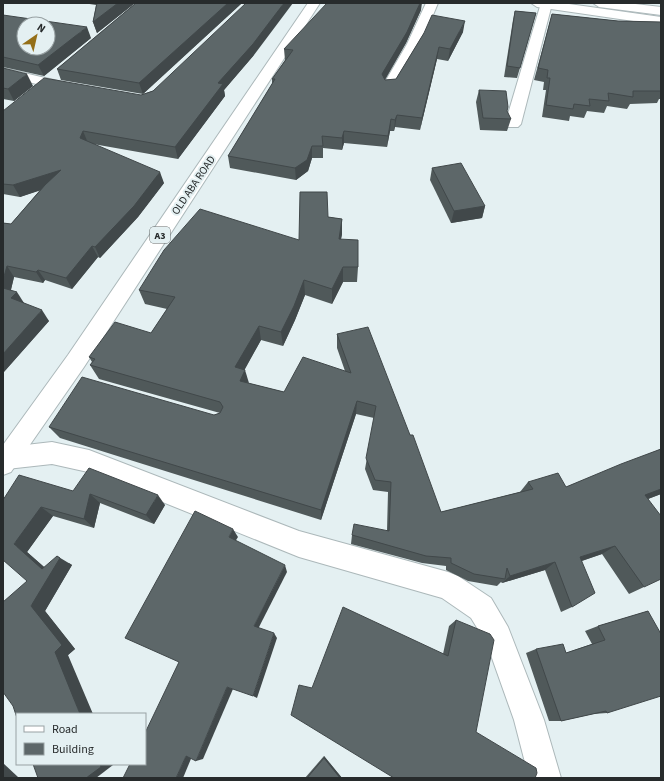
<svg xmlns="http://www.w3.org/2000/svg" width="664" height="781" font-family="'Source Sans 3',sans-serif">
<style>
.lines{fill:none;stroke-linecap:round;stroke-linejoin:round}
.street-casing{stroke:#acb8ba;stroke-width:2}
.primary-casing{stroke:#acb8ba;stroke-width:2}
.highway-casing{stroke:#acb8ba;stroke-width:2}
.street{fill:#fff;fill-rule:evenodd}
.primary{fill:#fff;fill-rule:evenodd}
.highway{fill:#fff;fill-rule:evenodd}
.wall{fill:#50595a}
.shaded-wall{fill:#41484a}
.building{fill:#5d6769;stroke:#41484a;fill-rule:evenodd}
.labels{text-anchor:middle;stroke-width:4;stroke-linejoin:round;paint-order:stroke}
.shield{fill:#e4f0f2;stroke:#606667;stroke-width:1}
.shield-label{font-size:10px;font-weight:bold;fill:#272b2c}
.street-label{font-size:11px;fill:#272b2c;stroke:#e4f0f2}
</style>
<rect width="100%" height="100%" fill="#e4f0f2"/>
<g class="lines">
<g class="street-casing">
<g id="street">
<polygon points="426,3 438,3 421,44 394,90 384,90 382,87 407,44"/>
<polygon points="541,3 552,4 521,124 518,127 508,127 505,124"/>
<polygon points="3,68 75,85 77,88 75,91 70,92 3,76"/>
<polygon points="52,442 89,450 299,531 448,572 458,576 491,598 508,627 544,720 561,778 529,778 514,720 487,644 471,618 442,598 299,557 88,472 52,464 7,469 3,467 3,445 8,447"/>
</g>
</g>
<g class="primary-casing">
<g id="primary">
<polygon points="308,3 320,3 84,367 11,472 3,475 3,445 68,355"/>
<polygon points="531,3 562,3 661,17 661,25 537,7"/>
</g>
</g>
<g class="highway-casing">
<polygon id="highway" points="593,3 627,3 661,7 661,15 599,7"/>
</g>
<use href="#street" class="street"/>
<use href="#primary" class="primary"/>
<use href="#highway" class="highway"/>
</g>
<g class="wall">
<polygon points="83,3 135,3 97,33 93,22 96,5"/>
<polygon points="136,3 242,3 143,94 61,80 57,69"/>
<polygon points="421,10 406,43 385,80 396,79 424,33 463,32 448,61 437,59 420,130 395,127 394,131 390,131 387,147 344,143 342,150 323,148 323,158 312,158 308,171 296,180 230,168 228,156 272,84 272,79 285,60 284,49"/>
<polygon points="515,11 536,13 517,78 504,77 513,20"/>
<polygon points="552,14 618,21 661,22 661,99 659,99 657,103 630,104 627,109 607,106 604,113 587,111 584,118 570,116 569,121 542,117 546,90 543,90 544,82 534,80"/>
<polygon points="3,15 91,38 44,76 3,67"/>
<polygon points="254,55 224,90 225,96 178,159 93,144 164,183 138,217 100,258 98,257 72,289 45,280 43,283 14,277 11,290 24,303 49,321 3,373 3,223 11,224 40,190 20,197 3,194 3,111 141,95"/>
<polygon points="3,67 33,86 14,101 3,99"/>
<polygon points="479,90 507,111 511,119 507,131 480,130 476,102"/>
<polygon points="432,168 485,206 482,218 451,223 430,180"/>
<polygon points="328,217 342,219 342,234 341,239 358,267 357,282 343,282 332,304 305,295 295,320 283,346 261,340 244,370 248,383 284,392 345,371 337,348 337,334 410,435 441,512 520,492 528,482 566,487 661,449 661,494 648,499 644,587 629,594 602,554 582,561 572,607 561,612 545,570 502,583 501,582 497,586 468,581 446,570 446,566 422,563 351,544 352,535 387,531 388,492 373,490 365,469 374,418 356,414 321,520 60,438 49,427 214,415 220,413 99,379 90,365 92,362 89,357 151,333 167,309 145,304 139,290 299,240"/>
<polygon points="73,491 165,505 154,524 100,503 94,528 53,516 27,552 44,567 69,563 72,565 45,611 75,649 68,655 27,581 3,500"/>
<polygon points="648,611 607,713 593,714 561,721 549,721 526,653 536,649 566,653 592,644 585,631 598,626"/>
<polygon points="456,620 476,732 312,688 443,654 449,626"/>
<polygon points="324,756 342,778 305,778"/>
</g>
<g class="shaded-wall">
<polygon points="118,3 135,3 97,33 93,22"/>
<polygon points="228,3 242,3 143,94 139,83"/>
<polygon points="284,3 293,3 254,55 224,90 225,96 178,159 175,147 218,83"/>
<polygon points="420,3 422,3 421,10 406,43 381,86 382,74"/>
<polygon points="465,21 463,32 448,61 450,49"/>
<polygon points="87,27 91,38 44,76 38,65"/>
<polygon points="439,47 437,59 420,130 422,118"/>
<polygon points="27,74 33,86 14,101 8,89"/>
<polygon points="397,115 395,127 394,131 395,120"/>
<polygon points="391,119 390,131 387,147 388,136"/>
<polygon points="83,131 88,143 80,138"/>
<polygon points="344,131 344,143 342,150 342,138"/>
<polygon points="312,146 312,158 308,171 296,180 295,168"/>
<polygon points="61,170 66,182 20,197 13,185"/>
<polygon points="160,172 164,183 138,217 100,258 95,247"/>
<polygon points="485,206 482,218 451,223 454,211"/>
<polygon points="342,219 342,234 338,254 339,239"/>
<polygon points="92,246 98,257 72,289 66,278"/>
<polygon points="7,266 14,277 9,297 3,290 3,280"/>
<polygon points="343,267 343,282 332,304 332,289"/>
<polygon points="38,270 45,280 43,283 36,272"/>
<polygon points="304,280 305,295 295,320 283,346 281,332"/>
<polygon points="17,292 24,303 18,309 11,298"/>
<polygon points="42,310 49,321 3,373 3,354"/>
<polygon points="259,326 261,340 239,380 235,367"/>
<polygon points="245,370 249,383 240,381"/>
<polygon points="357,401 356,414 321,520 321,510"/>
<polygon points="661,489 661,494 632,505 645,495"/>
<polygon points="90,494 100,503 94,528 84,519"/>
<polygon points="158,495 165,505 154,524 146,515"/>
<polygon points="41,507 53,516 27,552 51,573 57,556 72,565 45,611 75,649 68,655 93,714 80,714 31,606 42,569 14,544"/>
<polygon points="233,529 238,537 233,545 229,537"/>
<polygon points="615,546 602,554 569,565 580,557"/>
<polygon points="555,562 545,570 502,583 510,576"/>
<polygon points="285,565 287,572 257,631 254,626"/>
<polygon points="274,633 277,638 257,698 253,696"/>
<polygon points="227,687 233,689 203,759 196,761"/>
<polygon points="193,754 183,778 176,778 186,756"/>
<polygon points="324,756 342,778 340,778 324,758"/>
<polygon points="3,763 18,777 17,778 3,778"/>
<polygon points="100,764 113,764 113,765 96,778 86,778"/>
</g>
<g class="building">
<polygon points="97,3 118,3 93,22"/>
<polygon points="136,3 228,3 139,83 57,69"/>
<polygon points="246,3 284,3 253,44 218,83 223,84 175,147 83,131 80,138 160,172 134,206 95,247 92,246 66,278 38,270 36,272 7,266 3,280 3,223 11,224 45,185 61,170 13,185 3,184 3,111 44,78 141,95 153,91"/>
<polygon points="327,3 420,3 407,32 382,74 385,80 396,79 424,33 432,15 465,21 450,49 439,47 422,118 397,115 395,120 391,119 388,136 344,131 342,138 322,136 323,146 312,146 307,160 295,168 228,156 275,79 272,79 293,50 284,49"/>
<polygon points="515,11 536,13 520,68 507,66"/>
<polygon points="552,14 618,21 661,22 661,91 633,91 633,97 608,93 609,101 589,99 590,106 574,104 573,109 546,105 550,78 547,78 548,70 538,68"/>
<path d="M3,15L87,27L38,65L3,57ZM24,24H48V48H24Z"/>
<polygon points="3,68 27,74 8,89 3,88"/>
<polygon points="479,90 506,91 508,107 507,111 511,119 483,118"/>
<polygon points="461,163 485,206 454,211 432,168"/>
<polygon points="300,192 327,192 328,217 342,219 339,239 358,240 358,267 343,267 332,289 304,280 294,306 281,332 259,326 235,367 245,370 240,381 284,392 303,357 351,373 337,334 368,327 410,435 413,435 441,512 533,489 528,482 558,473 566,487 621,464 661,449 661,489 645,495 661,516 661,579 644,587 615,546 580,557 595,593 572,607 555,562 510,576 507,568 505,579 474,574 451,563 451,558 426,556 352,535 354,524 389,531 391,482 375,480 366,458 376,406 357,401 321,510 49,427 82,377 214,415 220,413 223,407 220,402 90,365 95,359 89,357 115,322 151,333 175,297 139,290 164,250 200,209 299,240"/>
<polygon points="3,288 17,292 11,298 42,310 3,354"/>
<polygon points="89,468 158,495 146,515 90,494 84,519 41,507 14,544 42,569 57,556 60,558 31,606 62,645 55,652 80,714 17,714 17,718 13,706 3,692 3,602 27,581 3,560 3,500 19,475 73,491"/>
<polygon points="195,511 233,529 229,537 285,565 254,626 274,633 253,696 227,687 196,761 186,756 176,778 123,778 130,764 145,764 145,733 179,662 125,638"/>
<polygon points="343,607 448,656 456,620 490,634 494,640 476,732 536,768 537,773 535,778 394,778 291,715 299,685 312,688"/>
<polygon points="648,611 661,634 661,696 607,713 606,711 561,721 536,649 563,644 566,653 605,640 598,626"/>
<polygon points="324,758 340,778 307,778"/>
<polygon points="33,764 100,764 101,767 86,778 38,778"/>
</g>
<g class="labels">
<rect class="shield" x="150" y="227" width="20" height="16" rx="3"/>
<g class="shield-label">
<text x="160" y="239">A3</text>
</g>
<g class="street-label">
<text transform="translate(193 185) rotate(-56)" y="4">OLD ABA ROAD</text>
</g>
</g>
<rect width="664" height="781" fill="none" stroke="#272b2c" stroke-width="8"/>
<rect x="16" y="713" width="130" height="52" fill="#e4f0f2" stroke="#98a1a3"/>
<rect x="24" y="726" width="20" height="6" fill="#ffffff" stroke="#98a1a3"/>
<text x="52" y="733" font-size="12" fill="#272b2c">Road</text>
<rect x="24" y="743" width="20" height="12" fill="#5d6769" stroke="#98a1a3"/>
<text x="52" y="753" font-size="12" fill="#272b2c">Building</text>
<g transform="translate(36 36) rotate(34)"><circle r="19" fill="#e4f0f2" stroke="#98a1a3"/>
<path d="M0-3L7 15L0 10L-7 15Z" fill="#946f18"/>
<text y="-6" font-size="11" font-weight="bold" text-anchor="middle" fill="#272b2c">N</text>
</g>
</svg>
